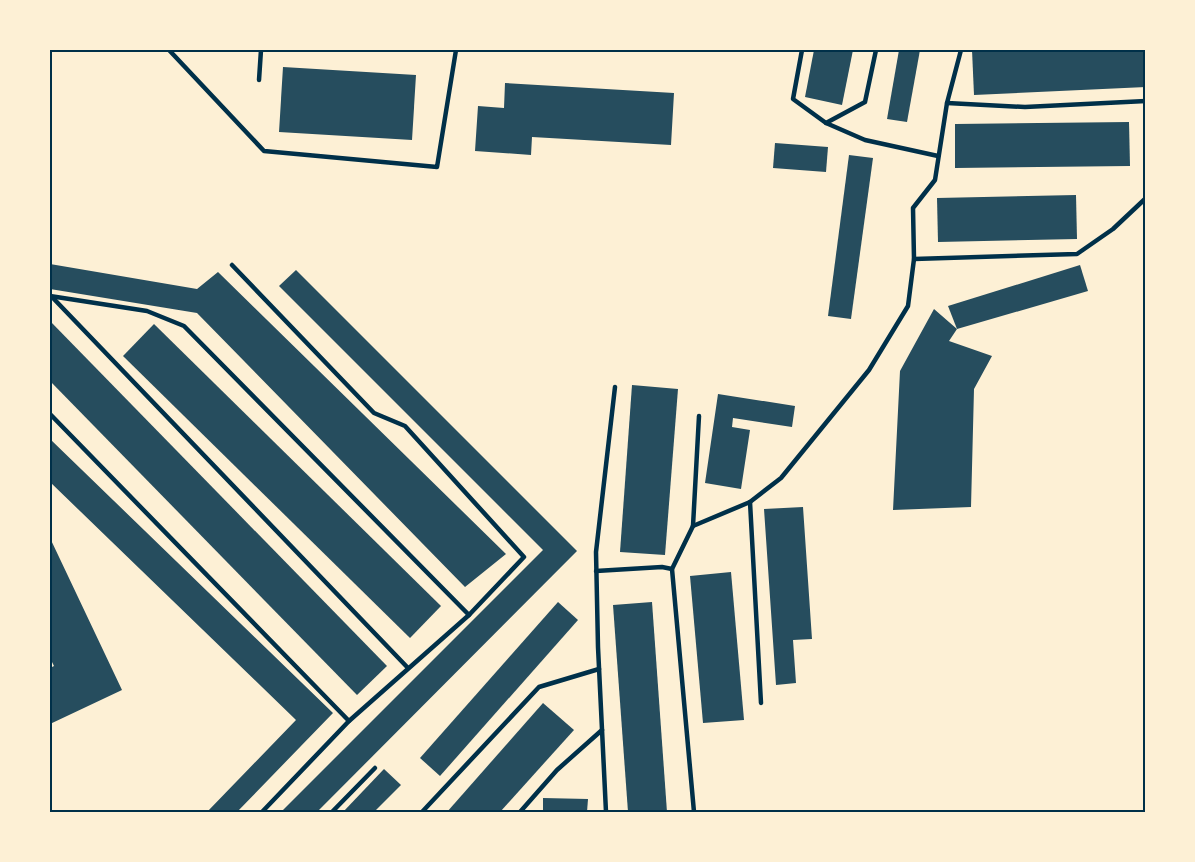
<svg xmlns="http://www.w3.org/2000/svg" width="1195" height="862" font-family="'Sofia Sans Condensed',sans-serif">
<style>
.building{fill:#264d5e}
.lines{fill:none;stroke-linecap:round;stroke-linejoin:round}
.service{stroke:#003049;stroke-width:4.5}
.neatline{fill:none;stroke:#003049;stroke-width:2}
</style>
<rect width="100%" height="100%" fill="#fdf0d5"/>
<g class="building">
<polygon points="814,50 853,50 842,105 805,97"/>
<polygon points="899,50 920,50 907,122 887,119"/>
<polygon points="972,50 1146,50 1146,87 974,95"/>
<polygon points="283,67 416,75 412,140 279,132"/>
<polygon points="505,83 674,93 671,145 532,137 531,155 475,151 478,106 504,108"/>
<polygon points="1129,122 1130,166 955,168 955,124"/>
<polygon points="775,143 828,147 826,172 773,168"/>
<polygon points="849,155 873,158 851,319 828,316"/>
<polygon points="1076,195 1077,239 938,242 937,198"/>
<polygon points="50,264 197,289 218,272 506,554 465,587 197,313 50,289"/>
<polygon points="1080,265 1088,291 957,329 948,306"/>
<polygon points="296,270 577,551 317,812 281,812 543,550 279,286"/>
<polygon points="934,309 957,329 949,341 992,356 974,389 971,507 893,510 900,371"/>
<polygon points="50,321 387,666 357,695 50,381"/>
<polygon points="154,324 441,606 410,638 123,356"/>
<polygon points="632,385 678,389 665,555 620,552"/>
<polygon points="718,394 795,406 792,427 733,418 732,427 750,430 741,489 705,483"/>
<polygon points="50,439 333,713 237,812 207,812 296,720 50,482"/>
<polygon points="803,507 812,639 793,640 796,683 776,685 764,509"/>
<polygon points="50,538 122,690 50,724 50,668 54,666 50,658"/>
<polygon points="731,572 744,720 703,723 690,576"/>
<polygon points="558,602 578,620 440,776 420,758"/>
<polygon points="652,602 667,812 628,812 613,605"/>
<polygon points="543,703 574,730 500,812 447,812"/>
<polygon points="384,769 401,785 374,812 343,812"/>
<polygon points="543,798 588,799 587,812 543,812"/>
</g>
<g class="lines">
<g class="service">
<polyline points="169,50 264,151 437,167 456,50"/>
<polyline points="802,50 793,99 826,123 865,140 938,156"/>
<polyline points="259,80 261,50"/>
<polyline points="947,103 1025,107 1146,101"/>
<polyline points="826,123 865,102 876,50"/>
<polyline points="914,259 1077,254 1113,229 1146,198"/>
<polyline points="232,265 374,413 405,426 524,557 469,615 349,721 262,812"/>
<polyline points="50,296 147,311 184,326 469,615"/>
<polyline points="53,298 408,668"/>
<polyline points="50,414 349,721"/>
<polyline points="750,502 761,703"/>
<polyline points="693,526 750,502 781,478 869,370 908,306 914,259 913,208 935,180 947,103 961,50"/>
<polyline points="596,571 662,567 672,569"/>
<polyline points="332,812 375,768"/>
<polyline points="422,812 539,687 599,669"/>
<polyline points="520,812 557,770 602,730"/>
<polyline points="606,812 598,647 596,552 615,387"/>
<polyline points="694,812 672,569 693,526 699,416"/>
</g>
</g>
<rect width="1195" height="862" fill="none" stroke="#fdf0d5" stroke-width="102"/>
<rect x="51" y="51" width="1093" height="760" class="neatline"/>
</svg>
